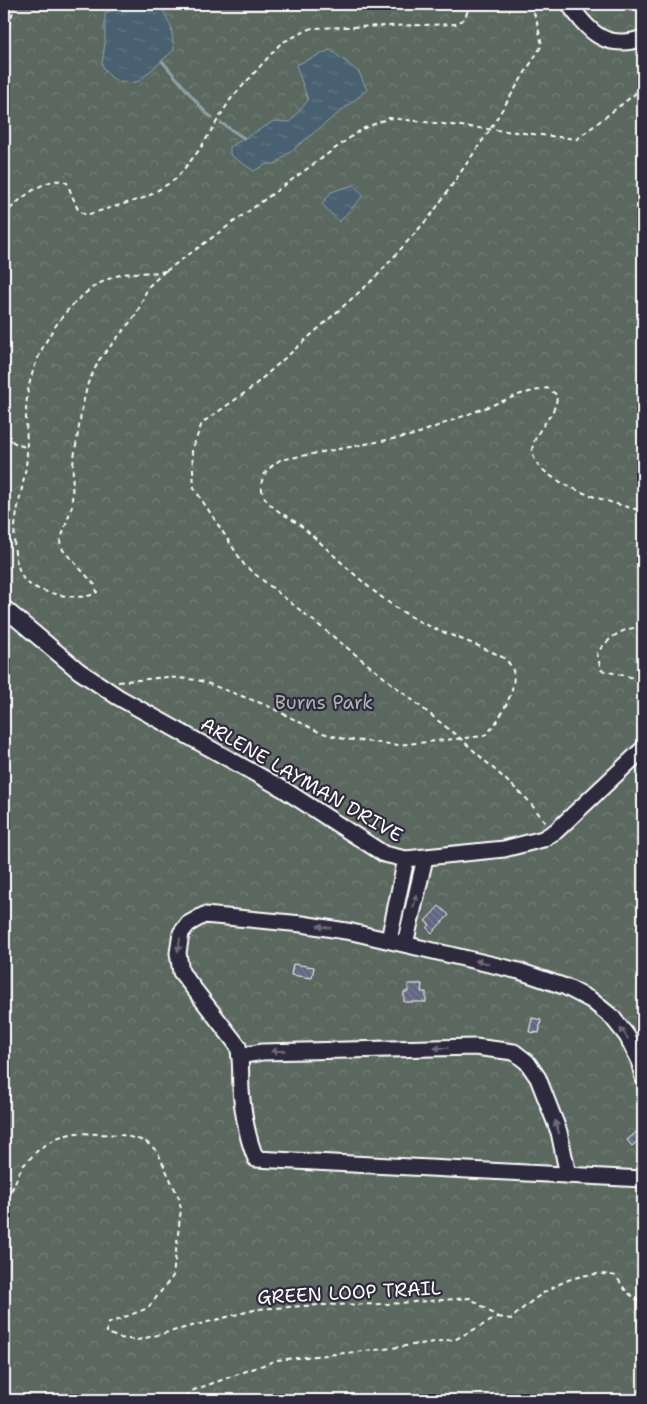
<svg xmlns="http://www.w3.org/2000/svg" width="647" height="1404" font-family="'Shantell Sans',sans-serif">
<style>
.forest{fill:url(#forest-crowns);stroke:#acb4ae}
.water{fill:url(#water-ripples);stroke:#91a0a9}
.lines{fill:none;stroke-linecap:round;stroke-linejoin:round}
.stream{stroke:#91a0a9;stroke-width:3}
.building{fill:url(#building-back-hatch);stroke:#fff}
.minor-casing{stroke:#fff;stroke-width:19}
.path{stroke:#fff;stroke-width:2;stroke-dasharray:5 4;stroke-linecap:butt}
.minor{stroke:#2f2a3d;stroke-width:15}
.oneway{fill:#6d6a77}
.labels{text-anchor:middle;stroke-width:4.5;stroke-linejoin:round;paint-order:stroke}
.park-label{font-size:19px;fill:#acb4ae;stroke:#2f2a3d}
.street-label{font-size:19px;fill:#fff;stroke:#2f2a3d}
</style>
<defs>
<pattern id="forest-crowns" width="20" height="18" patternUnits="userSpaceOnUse" patternTransform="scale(1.25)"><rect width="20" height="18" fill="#5a685e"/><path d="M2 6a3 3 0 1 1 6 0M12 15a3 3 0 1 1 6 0" fill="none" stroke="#737f76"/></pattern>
<pattern id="water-ripples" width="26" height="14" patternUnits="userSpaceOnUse" patternTransform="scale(1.25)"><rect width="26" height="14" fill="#486170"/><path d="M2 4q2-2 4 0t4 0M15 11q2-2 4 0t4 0" fill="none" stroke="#637985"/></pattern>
<pattern id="building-back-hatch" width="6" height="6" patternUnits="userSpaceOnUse" patternTransform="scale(1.25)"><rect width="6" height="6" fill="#626680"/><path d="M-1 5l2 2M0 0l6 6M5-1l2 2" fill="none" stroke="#7a7d93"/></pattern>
</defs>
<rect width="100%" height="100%" fill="#3e3c51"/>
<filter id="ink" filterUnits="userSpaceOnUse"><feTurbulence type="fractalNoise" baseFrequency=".02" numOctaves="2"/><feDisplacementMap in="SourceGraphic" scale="10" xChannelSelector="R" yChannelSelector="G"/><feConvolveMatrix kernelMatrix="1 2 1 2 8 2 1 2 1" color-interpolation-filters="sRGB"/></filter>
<g filter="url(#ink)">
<rect class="forest" x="4" y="4" width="639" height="1396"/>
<g class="water">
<path d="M149,4L160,5L171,26L174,50L139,81C123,86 108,80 102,64L105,43V13L113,10Z"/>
<polygon points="330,50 359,72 367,90 275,164 266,164 254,171 230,155 230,147 274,121 290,122 308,100 296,65"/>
<polygon points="353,185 364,195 339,222 322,204 331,192"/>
</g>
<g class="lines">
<g class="stream">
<polyline points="162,61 206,113 212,117"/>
<polyline points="221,123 244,138"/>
</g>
</g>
<g class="building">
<polygon points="439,906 449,915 432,933 427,928 430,925 425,921"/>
<polygon points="293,964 314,967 312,978 291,975"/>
<polygon points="408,984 422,984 421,992 426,992 426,1002 404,1002 404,992 408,992"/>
<polygon points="532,1018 541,1020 539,1033 529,1032"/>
<polygon points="643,1127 643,1136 632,1146 627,1140"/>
</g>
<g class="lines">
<g class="minor-casing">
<g id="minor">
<path d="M569,4C589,32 606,51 643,38"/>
<polyline points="4,608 79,671 118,697 283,789 384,854 406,859 504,849 543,839 556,831 643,749"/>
<polyline points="389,940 406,859"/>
<polyline points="405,944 425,858"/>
<polyline points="240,1056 262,1052 475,1047 514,1052 527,1062 538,1078 559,1132 568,1175"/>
<path d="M643,1077L639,1060L627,1036L612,1017L591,1000L566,987L519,971L352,932L302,924L204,915L188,924L181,933L178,953L181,972L238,1046C242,1061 240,1075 241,1090C243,1113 247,1138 256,1159L643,1179"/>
</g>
</g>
<g class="path">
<polyline points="530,4 536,18 542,45 489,131 432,214 374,279 249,390 202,423 192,450 194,488 245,566 461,739 527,799 546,823"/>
<polyline points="4,43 15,4"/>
<path d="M4,216C15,202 50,172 67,183L78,210L86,215L147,197L176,179L200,149L230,100L281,43L312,28L456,24L464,19L471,4"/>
<path d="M165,271L148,287L136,315L99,360L88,383L82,408L73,464L72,506L60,542L63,550L95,585L97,592C84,603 32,593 23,578C4,543 21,502 26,466C29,444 24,421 27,398C32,351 72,287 120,275C135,271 151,274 165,271Z"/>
<polyline points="166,271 362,129 389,118 577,139 635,94 643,63"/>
<polyline points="4,436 18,445 26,447"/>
<path d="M643,628C623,626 609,638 597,653L601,670L643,680"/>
<path d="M118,682L167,677L198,680L266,705L319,732L344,739L398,745L484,736C498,725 520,686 512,668C510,664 506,659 502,657C472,641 438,633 408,615C368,592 335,554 300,525C287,515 265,507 262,490C259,475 270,467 280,460L414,435L521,394L547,388L557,395C557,415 538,426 533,445C524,481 618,505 643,511"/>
<polyline points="4,1207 22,1167 40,1148 59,1137 75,1133 122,1135 145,1141 157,1151 179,1198 181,1209 173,1276 148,1308 107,1324 107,1333 120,1338 138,1340 258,1309 319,1305 387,1304 470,1298 498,1317 456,1339 384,1349 277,1360 194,1390 180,1400"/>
<path d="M498,1317L511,1319C537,1294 577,1266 616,1276L626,1291L643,1305"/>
</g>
<use href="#minor" class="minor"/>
</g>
<defs><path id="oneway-solid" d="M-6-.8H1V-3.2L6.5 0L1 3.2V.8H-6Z" transform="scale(1.25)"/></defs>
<g class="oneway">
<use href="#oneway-solid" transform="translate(415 901) rotate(-76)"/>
<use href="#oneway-solid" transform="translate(324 927) rotate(-172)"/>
<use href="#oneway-solid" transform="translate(179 945) rotate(98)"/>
<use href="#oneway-solid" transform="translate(482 962) rotate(-167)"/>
<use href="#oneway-solid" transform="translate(624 1033) rotate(-124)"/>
<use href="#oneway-solid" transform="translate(441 1048) rotate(179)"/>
<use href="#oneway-solid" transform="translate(278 1051) rotate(179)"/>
<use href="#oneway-solid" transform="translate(557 1127) rotate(-108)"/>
</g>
</g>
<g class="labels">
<g class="park-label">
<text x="324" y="709">Burns Park</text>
</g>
<g class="street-label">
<text transform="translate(302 779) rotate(30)" y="7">ARLENE LAYMAN DRIVE</text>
<text transform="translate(349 1292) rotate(-3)" y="7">GREEN LOOP TRAIL</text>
</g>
</g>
<rect width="647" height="1404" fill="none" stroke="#2f2a3d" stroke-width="20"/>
<rect x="10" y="10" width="627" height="1384" fill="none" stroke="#fff" stroke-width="2" filter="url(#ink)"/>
</svg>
